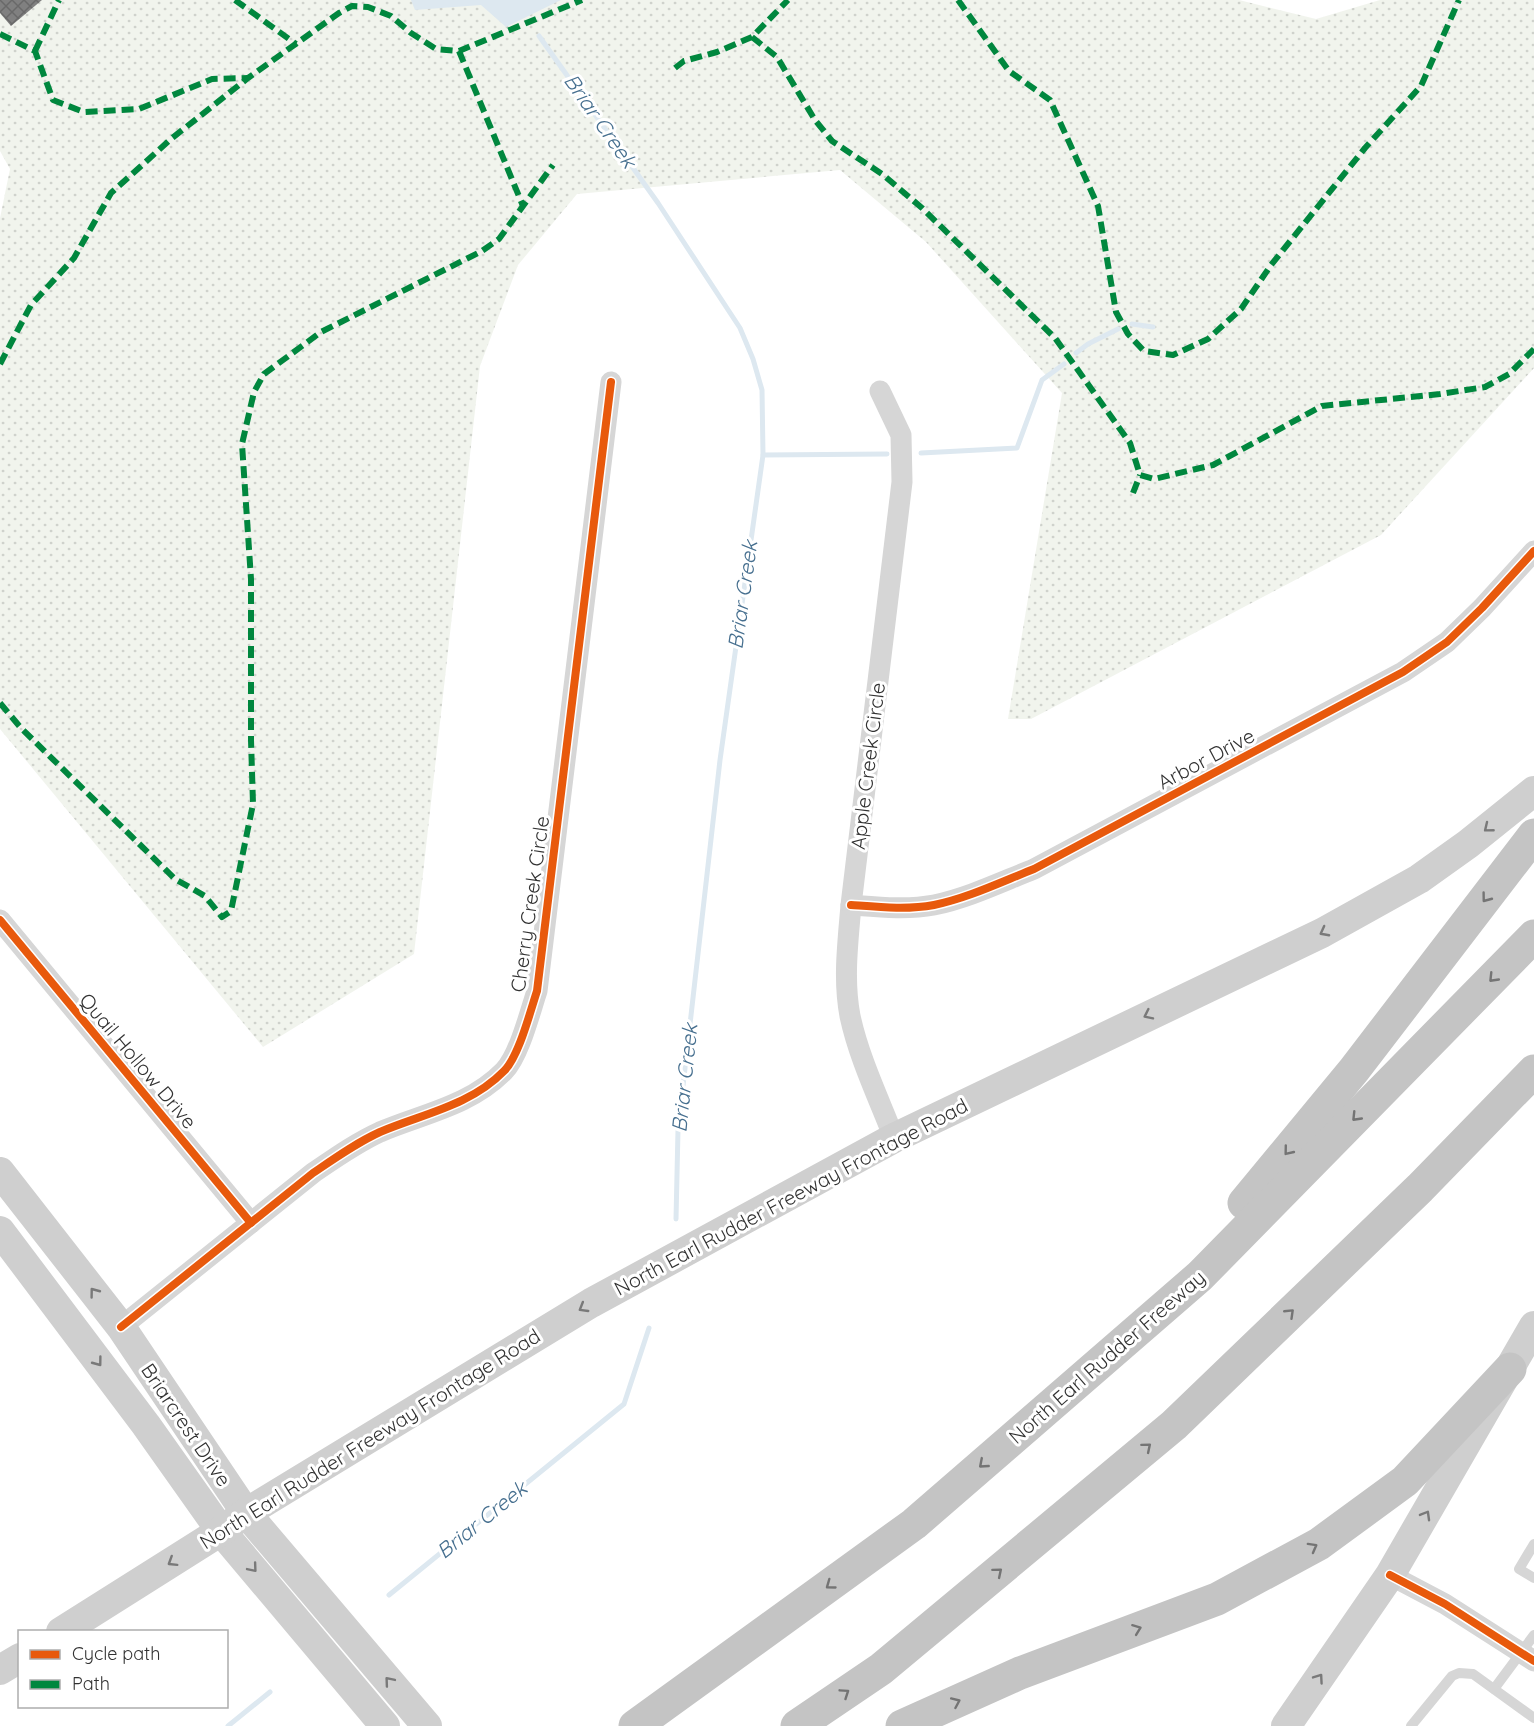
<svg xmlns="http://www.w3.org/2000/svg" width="1534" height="1726" font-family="Quicksand,sans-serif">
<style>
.green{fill:url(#green-dots)}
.water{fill:#dde8f0}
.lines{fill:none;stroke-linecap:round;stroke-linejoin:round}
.stream{stroke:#dde8f0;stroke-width:5}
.building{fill:url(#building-cross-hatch)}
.lane{stroke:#d6d6d6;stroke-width:10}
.street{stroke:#d6d6d6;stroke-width:21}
.secondary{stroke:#cfcfcf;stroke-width:30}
.highway{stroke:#c4c4c4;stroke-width:33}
.quiet{stroke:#00873e;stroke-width:6;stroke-dasharray:12 6;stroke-linecap:butt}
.cycleway-casing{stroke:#fff;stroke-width:11}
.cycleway{stroke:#e8590c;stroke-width:8}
.oneway{stroke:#797979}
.oneway2{stroke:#747474}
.labels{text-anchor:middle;stroke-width:6;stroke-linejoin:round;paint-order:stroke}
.street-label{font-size:20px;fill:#323232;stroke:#fff}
.water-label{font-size:21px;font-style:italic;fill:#466f8f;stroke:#fff}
</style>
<defs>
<pattern id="green-dots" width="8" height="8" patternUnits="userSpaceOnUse" patternTransform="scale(1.5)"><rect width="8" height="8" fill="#f1f4ed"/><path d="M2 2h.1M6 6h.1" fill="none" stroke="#cfd2cc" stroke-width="1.8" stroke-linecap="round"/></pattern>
<pattern id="building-cross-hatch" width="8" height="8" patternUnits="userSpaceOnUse" patternTransform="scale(1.5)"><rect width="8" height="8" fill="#808080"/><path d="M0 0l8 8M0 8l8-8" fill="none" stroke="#696969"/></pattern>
</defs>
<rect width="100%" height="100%" fill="#fff"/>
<polygon class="green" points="0,0 1239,0 1316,19 1380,0 1534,0 1534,368 1381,535 1031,719 1008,719 1062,393 926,242 840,170 577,194 518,265 480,366 414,954 263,1047 0,729 0,218 10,169 0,151"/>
<polygon class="water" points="411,0 561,0 506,27 481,5 415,10"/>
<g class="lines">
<g class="stream">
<polyline points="539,36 658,203 740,328 753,359 762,390 763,455 720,760 678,1130 676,1219"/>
<polyline points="1132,324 1153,327"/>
<polyline points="1076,353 1088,344 1118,329"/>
<polyline points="921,453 1017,448 1042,380 1064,364"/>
<polyline points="763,455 887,454"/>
<polyline points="389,1595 624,1404 649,1328"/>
<polyline points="228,1726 270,1692"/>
</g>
</g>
<polygon class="building" points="0,0 42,0 11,26 0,13"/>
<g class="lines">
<g class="lane">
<polyline points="1534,1544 1519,1569 1534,1578"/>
<polyline points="1494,1689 1534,1635"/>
<polyline points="1411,1726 1452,1676 1459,1673 1473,1674 1534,1718"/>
</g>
<g class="street">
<path d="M880,391L901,435L902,482L851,905C848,942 843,979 850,1016C859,1058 879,1099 894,1138"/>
<path d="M851,905C878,907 907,910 934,905C968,898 1001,882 1034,869L1403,672L1447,642L1482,608L1534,551"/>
<polyline points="0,920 251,1223"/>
<path d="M121,1327L313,1173C335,1158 356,1143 380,1132C422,1114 470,1106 504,1071C519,1056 530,1012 537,991L611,382"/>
<polyline points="1390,1575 1445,1604 1534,1661"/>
</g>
<g class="secondary">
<polyline points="0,1172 121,1327 246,1513 427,1726"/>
<polyline points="0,1231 146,1425 221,1531 385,1726"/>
<polyline points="61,1632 221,1531 246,1513 591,1303 894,1138 1322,933 1419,879 1468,844 1534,791"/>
<polyline points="0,1670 20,1658"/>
<polyline points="1286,1726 1390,1575 1534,1326"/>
</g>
<g class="highway">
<polyline points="1244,1203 1354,1070 1534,835"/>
<polyline points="635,1726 914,1524 1200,1276 1534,936"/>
<polyline points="797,1726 881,1669 1174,1425 1420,1188 1534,1071"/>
<polyline points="902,1726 1020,1673 1217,1599 1319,1544 1405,1481 1510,1369"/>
</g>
<g class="quiet">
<polyline points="235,0 296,44"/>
<polyline points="958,0 1009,71 1050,100 1098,206 1116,312 1128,334 1144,351 1173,355 1208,339 1241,309 1271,265 1365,148 1421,86 1459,0"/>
<polyline points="0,34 35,51 53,100 84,112 139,109 212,79 248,78"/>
<polyline points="752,37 777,57 815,120 832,141 882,174 922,208 1055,338 1130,443 1140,475 1154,479 1213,465 1322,406 1440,394 1485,387 1509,374 1534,349"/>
<polyline points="35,51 59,0"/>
<polyline points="459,51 523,206"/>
<polyline points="675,68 684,61 717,52 752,37 788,0"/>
<polyline points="0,364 31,305 74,258 111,193 171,139 248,78 339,13 352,6 368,7 391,16 411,33 436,49 459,51 582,0"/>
<polyline points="1133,493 1140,475"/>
<polyline points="0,703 21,728 175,879 205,896 222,917 231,911 253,804 251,740 251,579 242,444 254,392 264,374 321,332 482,251 499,239 553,165"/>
</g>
<g class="cycleway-casing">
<g id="cycleway">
<path d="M851,905C878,907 907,910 934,905C968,898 1001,882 1034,869L1403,672L1447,642L1482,608L1534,551"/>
<polyline points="0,920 251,1223"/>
<path d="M121,1327L313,1173C335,1158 356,1143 380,1132C422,1114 470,1106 504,1071C519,1056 530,1012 537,991L611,382"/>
<polyline points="1390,1575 1445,1604 1534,1661"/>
</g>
</g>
<use href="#cycleway" class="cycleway"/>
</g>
<defs><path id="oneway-chevron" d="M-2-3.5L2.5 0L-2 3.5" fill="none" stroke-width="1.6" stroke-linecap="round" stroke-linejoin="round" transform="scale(1.5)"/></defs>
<g class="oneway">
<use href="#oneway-chevron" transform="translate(1488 828) rotate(141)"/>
<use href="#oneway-chevron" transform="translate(1324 932) rotate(152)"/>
<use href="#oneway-chevron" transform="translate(1148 1015) rotate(154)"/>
<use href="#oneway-chevron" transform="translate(94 1292) rotate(-127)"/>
<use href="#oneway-chevron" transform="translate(583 1308) rotate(149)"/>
<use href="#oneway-chevron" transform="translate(98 1362) rotate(53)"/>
<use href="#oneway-chevron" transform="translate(1426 1515) rotate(-60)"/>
<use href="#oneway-chevron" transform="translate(172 1562) rotate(148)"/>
<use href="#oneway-chevron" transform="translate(253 1568) rotate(50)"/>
<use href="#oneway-chevron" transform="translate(1319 1678) rotate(-55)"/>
<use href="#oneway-chevron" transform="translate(389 1681) rotate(-130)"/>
</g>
<g class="oneway2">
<use href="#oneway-chevron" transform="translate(1486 898) rotate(127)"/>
<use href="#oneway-chevron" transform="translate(1493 978) rotate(134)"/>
<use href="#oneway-chevron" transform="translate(1356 1117) rotate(134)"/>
<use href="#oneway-chevron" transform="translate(1288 1151) rotate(129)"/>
<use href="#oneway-chevron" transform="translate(1290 1313) rotate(-44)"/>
<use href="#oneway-chevron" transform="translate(1147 1447) rotate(-40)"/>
<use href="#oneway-chevron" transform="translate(983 1464) rotate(139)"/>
<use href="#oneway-chevron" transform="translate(1313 1547) rotate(-29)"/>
<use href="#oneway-chevron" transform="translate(998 1572) rotate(-40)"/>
<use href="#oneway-chevron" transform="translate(830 1585) rotate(144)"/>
<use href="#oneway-chevron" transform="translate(1137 1629) rotate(-21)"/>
<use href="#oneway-chevron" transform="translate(845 1693) rotate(-34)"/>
<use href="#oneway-chevron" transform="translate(956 1702) rotate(-24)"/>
</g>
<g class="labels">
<g class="street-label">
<text transform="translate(1206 759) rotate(-28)" y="7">Arbor Drive</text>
<text transform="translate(868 766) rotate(-83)" y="7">Apple Creek Circle</text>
<text transform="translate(530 904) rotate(-82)" y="7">Cherry Creek Circle</text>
<text transform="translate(138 1061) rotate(50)" y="7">Quail Hollow Drive</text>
<text transform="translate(791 1197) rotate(-28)" y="7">North Earl Rudder Freeway Frontage Road</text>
<text transform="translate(1107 1357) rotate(-41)" y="7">North Earl Rudder Freeway</text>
<text transform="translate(186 1425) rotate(56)" y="7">Briarcrest Drive</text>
<text transform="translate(370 1439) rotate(-32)" y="7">North Earl Rudder Freeway Frontage Road</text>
</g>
<g class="water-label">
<text transform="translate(600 121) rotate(55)" y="7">Briar Creek</text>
<text transform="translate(743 595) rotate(-82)" y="7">Briar Creek</text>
<text transform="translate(685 1078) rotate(-84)" y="7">Briar Creek</text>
<text transform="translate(482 1520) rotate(-39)" y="7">Briar Creek</text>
</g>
</g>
<rect x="18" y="1630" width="210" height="78" fill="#ffffff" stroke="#adadad" stroke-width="1.5"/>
<rect x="30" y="1650" width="30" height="9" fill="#e8590c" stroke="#adadad" stroke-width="1.5"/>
<text x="72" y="1660" font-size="18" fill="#323232">Cycle path</text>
<rect x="30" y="1680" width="30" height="9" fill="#00873e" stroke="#adadad" stroke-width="1.5"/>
<text x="72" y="1690" font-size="18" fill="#323232">Path</text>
</svg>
